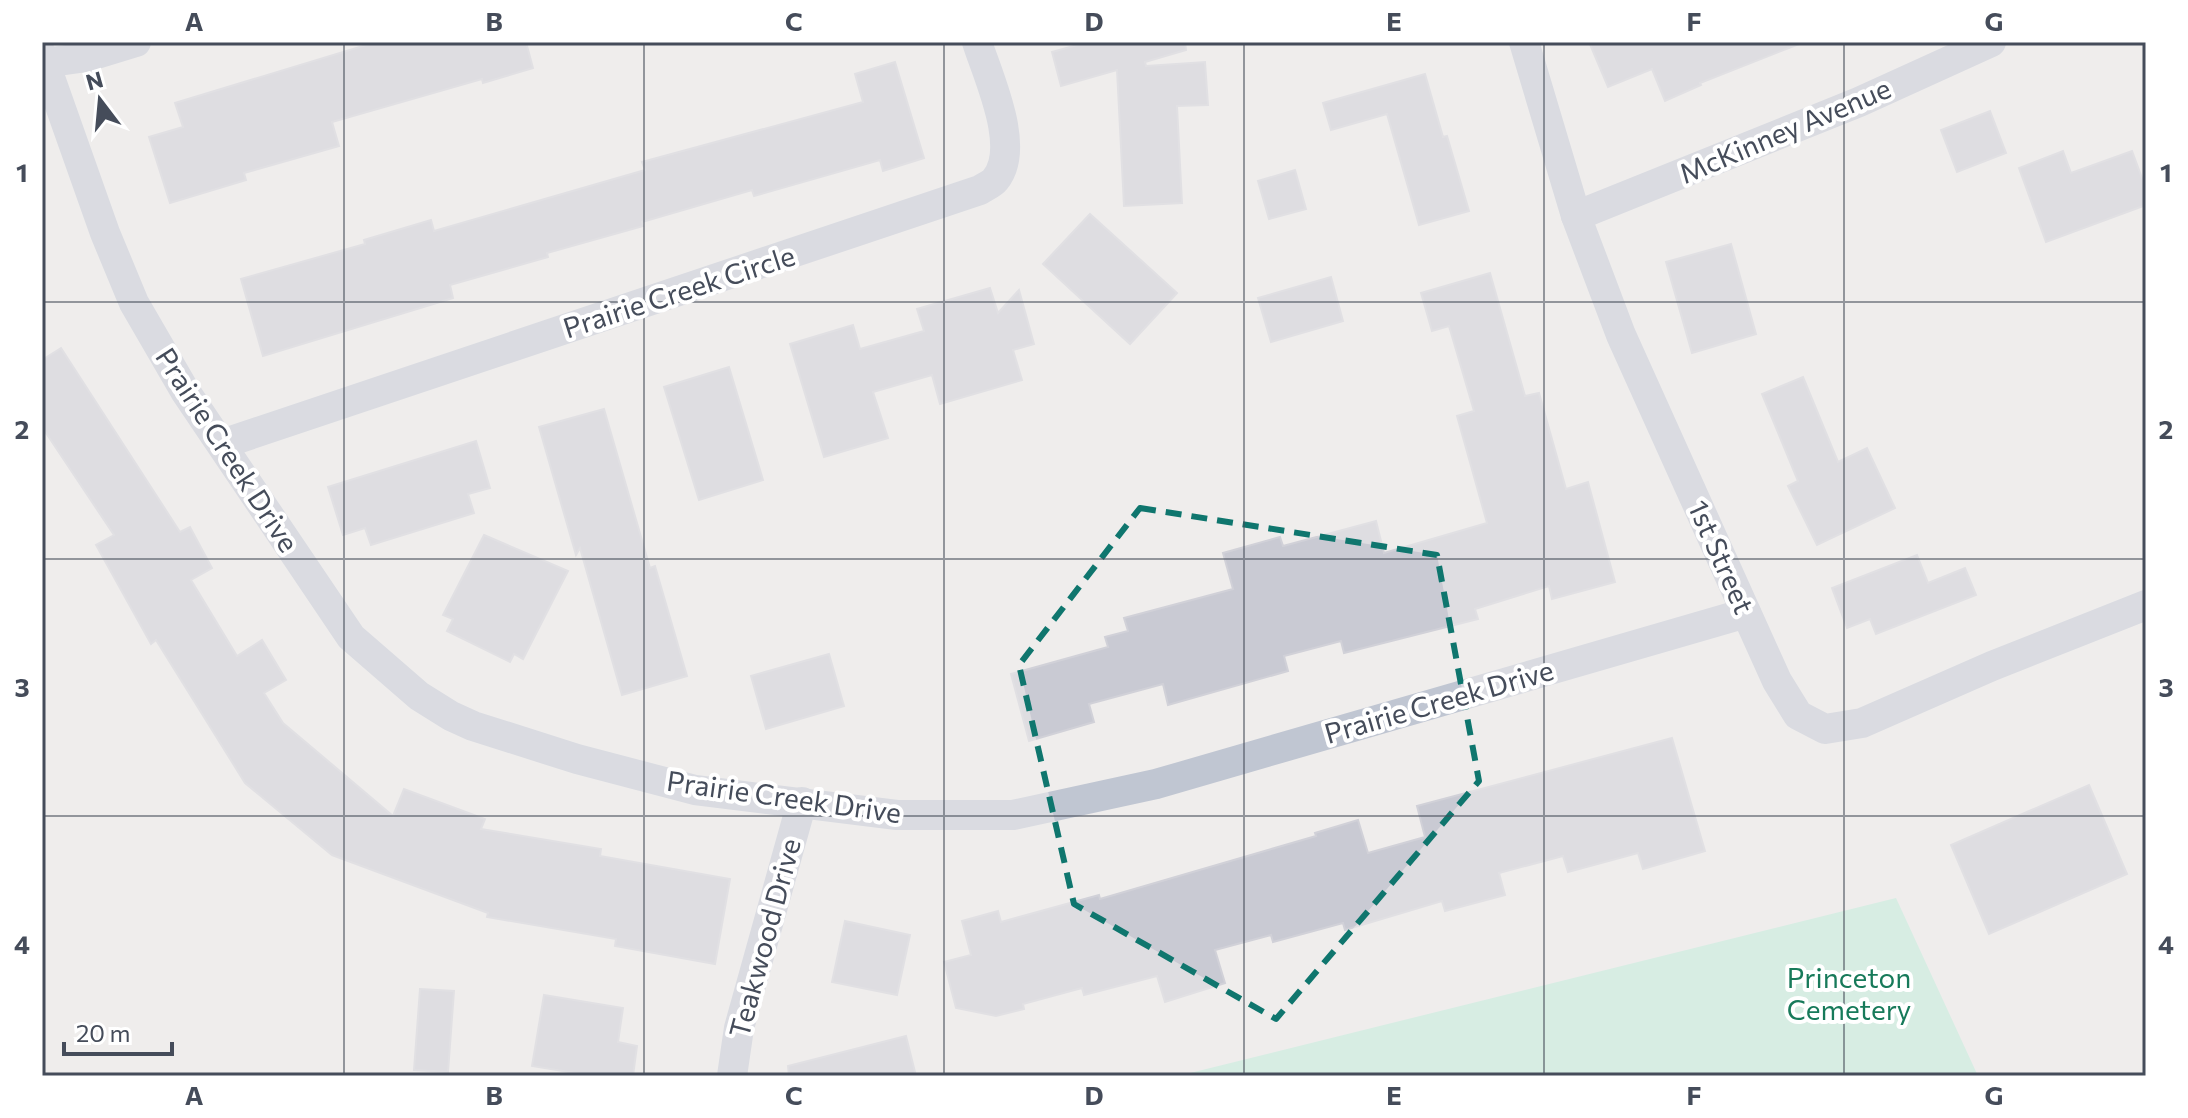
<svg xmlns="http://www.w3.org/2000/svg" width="2188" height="1118" font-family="Commissioner,sans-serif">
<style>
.green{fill:#baeed7}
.building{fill:#c9cad3;stroke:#d1d1d8;stroke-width:2}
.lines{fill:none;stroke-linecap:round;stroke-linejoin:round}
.street{stroke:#c0c6d2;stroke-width:30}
.marked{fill:none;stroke:#0f766e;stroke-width:6;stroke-dasharray:16 10;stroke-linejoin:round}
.grid{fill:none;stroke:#454c5a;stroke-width:2;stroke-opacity:0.55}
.labels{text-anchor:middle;stroke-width:8;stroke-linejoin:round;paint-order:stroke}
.street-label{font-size:28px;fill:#454c5a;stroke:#fff}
.park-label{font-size:28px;fill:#177a5a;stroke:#fff}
.neatline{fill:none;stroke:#454c5a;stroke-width:3}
.grid-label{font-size:26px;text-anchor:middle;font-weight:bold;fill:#454c5a}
</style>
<rect width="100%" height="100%" fill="#efedec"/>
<polygon class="green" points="1896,898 1978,1076 1178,1076"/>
<g class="building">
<polygon points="376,42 526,42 533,68 483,83 482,79 332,122 339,146 244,173 246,180 170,203 149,137 183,127 175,103"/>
<polygon points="1088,42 1185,42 1186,50 1145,62 1146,66 1205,62 1208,105 1177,106 1182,203 1124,206 1117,70 1061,86 1052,52"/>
<polygon points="1589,42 1799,42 1799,44 1700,83 1701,85 1665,101 1652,69 1608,87"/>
<polygon points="895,62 924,158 883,171 880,160 754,196 752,190 642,222 643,226 547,253 548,257 450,285 453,298 263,356 241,279 365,244 364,240 431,220 434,231 645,170 642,162 863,102 855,74"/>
<polygon points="1425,74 1443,137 1447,136 1469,211 1419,225 1387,114 1331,130 1323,103"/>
<polygon points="1990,111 2006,153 1957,172 1941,130"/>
<polygon points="2063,151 2071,173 2132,151 2146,189 2146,205 2046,242 2019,168"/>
<polygon points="1295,170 1306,209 1269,219 1258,181"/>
<polygon points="1090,214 1177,293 1130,344 1043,264"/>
<polygon points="1731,244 1756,334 1692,353 1666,262"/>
<polygon points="1490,273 1525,396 1539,393 1566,489 1588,482 1615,582 1552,599 1549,586 1475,609 1478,619 1344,653 1341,641 1284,656 1288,671 1168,705 1163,684 1089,704 1094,722 1029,741 1011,674 1108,647 1105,637 1128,631 1124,618 1233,589 1223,553 1280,537 1283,546 1376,521 1384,553 1487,523 1457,416 1474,411 1449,326 1432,331 1421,293"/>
<polygon points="1331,277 1343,321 1271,342 1258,298"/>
<polygon points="990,288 998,313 1019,290 1034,344 1013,350 1022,380 940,404 932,375 873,392 888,438 824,457 790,344 853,325 860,349 924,331 917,309"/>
<polygon points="61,348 180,532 190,527 212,568 191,580 237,656 262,640 286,680 264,693 283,723 393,816 404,789 485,819 481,829 601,849 600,856 730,879 715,964 615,946 616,939 487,917 488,913 332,855 245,783 156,640 151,644 96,545 114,535 42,427 42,360"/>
<polygon points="729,367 763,480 699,500 664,387"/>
<polygon points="1803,377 1838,462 1867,448 1895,508 1817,545 1788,486 1798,481 1762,394"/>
<polygon points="604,409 650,568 655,566 687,676 622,695 580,548 576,555 539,427"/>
<polygon points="476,441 490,488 468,494 474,513 371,545 365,528 343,535 328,487"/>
<polygon points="484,535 568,571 523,659 514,654 510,662 447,631 453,619 443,615"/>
<polygon points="1917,555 1928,583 1965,568 1976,595 1876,634 1870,619 1847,628 1832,588"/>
<polygon points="829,654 844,706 766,729 751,676"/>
<polygon points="1672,738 1705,851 1643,869 1638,853 1568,872 1563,856 1499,873 1505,895 1445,911 1442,901 1345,930 1343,923 1273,942 1271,935 1215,950 1225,983 1165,1002 1157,976 1084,995 1082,988 1023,1004 1024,1009 996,1016 956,1008 944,962 971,955 962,921 998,911 1001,922 1099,895 1100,899 1316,836 1315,833 1358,820 1368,853 1425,837 1417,806"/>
<polygon points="2089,785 2127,874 1989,934 1951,845"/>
<polygon points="845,921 910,935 897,995 832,982"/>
<polygon points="420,989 454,991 448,1072 414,1070"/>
<polygon points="544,995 623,1008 618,1042 637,1046 633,1076 593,1076 532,1066"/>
<polygon points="906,1036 916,1076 789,1076 788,1066"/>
</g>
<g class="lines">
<g class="street">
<polyline points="1524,42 1576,216 1621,335 1777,681 1798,715 1825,729 1862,723 1992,666 2146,605"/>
<polyline points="42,55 105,233 134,303 185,391 351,637 419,696 451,716 473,726 577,759 695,790 897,815 1013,815 1156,784 1746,613"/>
<polyline points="44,63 87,57 136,42"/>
<polyline points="1576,216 1859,102 1991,42"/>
<path d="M222,444L980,190C984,187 992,184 995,180C1022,148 988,77 977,42"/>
<polyline points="732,1076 739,1028 802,802"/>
</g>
</g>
<path d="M0 0H2188V1118H0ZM1140,508L1437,555L1479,781L1276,1019L1074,904L1019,665Z" fill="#efedec" fill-opacity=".55" fill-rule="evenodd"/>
<path class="marked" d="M1140,508L1437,555L1479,781L1276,1019L1074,904L1019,665Z"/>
<path class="grid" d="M344,42V1076M644,42V1076M944,42V1076M1244,42V1076M1544,42V1076M1844,42V1076M42,302H2146M42,559H2146M42,816H2146"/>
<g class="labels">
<g class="street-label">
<text transform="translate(1785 131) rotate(-23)" y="10">McKinney Avenue</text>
<text transform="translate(679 292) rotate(-18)" y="10">Prairie Creek Circle</text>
<text transform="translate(227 450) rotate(57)" y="10">Prairie Creek Drive</text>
<text transform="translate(1721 557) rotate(66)" y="10">1st Street</text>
<text transform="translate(1439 702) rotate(-16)" y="10">Prairie Creek Drive</text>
<text transform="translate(784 797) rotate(8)" y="10">Prairie Creek Drive</text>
<text transform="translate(765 938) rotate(-75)" y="10">Teakwood Drive</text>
</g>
<g class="park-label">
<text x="1849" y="988">Princeton<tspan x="1849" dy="32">Cemetery</tspan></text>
</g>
</g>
<rect width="2188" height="1118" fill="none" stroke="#ffffff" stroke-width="88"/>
<g transform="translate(100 100) rotate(344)" stroke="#ffffff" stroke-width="6" paint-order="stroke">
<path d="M0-6L14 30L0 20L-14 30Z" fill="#454c5a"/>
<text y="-12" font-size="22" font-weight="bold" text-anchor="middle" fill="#454c5a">N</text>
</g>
<path d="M64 1042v12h108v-12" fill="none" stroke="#454c5a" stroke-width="4"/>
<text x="76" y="1042" font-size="24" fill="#454c5a" stroke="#ffffff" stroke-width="6" paint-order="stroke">20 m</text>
<rect x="44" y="44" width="2100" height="1030" class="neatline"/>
<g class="grid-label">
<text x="194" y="31">A</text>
<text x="494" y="31">B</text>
<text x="794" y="31">C</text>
<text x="1094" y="31">D</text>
<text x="1394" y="31">E</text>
<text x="1694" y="31">F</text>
<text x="1994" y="31">G</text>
<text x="22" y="182">1</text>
<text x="2166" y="182">1</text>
<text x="22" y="439">2</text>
<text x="2166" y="439">2</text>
<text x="22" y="697">3</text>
<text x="2166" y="697">3</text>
<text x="22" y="954">4</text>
<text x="2166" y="954">4</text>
<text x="194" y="1105">A</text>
<text x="494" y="1105">B</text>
<text x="794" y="1105">C</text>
<text x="1094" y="1105">D</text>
<text x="1394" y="1105">E</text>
<text x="1694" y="1105">F</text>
<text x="1994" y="1105">G</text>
</g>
</svg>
